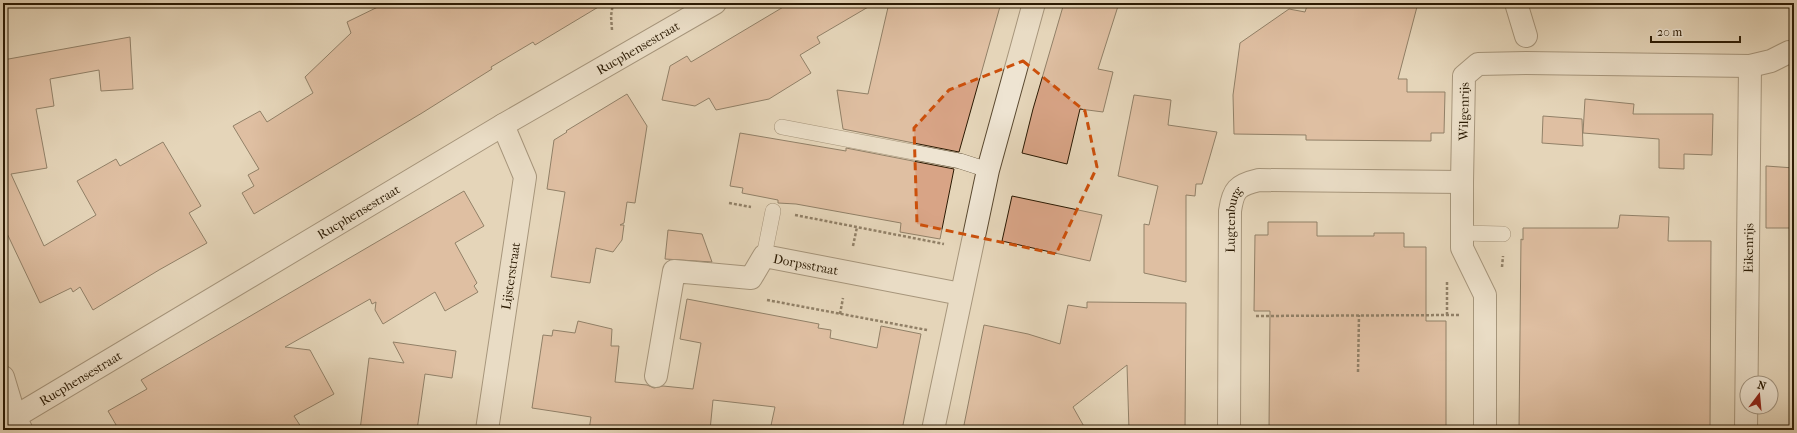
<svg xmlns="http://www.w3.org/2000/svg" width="1797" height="433" font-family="'IM FELL French Canon',serif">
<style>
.building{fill:#d8a486;stroke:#2b1a03}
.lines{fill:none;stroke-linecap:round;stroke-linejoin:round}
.service-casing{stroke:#5a4930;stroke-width:16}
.minor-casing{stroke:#5a4930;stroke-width:24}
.tertiary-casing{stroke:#5a4930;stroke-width:24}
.path{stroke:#2b1a03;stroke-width:2.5;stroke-dasharray:3 2;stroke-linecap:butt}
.service{stroke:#eee4d2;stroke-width:15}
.minor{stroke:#eee4d2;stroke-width:22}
.tertiary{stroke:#eee4d2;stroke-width:22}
.marked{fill:none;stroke:#cc500b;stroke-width:3;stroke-dasharray:8 5;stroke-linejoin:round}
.labels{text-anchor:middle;stroke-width:3;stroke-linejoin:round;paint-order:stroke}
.street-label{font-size:13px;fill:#2b1a03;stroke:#eee4d2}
</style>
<rect width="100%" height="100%" fill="#e5d5b9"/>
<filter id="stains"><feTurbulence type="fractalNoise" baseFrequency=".005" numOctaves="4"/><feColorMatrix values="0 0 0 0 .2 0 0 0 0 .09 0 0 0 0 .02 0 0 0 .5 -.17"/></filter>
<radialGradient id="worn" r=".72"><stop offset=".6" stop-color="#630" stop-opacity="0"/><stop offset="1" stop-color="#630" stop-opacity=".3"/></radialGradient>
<g class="building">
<polygon points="386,3 605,3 535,45 533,42 491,67 492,69 422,113 254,214 242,193 254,186 248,175 259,169 233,126 260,111 267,122 313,93 305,77 351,33 347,22"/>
<polygon points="790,3 875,3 817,37 820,43 800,55 811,73 769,99 716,110 709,98 695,106 662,100 670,66 687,56 691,62"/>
<polygon points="889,3 1001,3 959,152 843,129 837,90 868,94"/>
<polygon points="1064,3 1119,3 1098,69 1113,72 1103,112 1080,109 1067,164 1022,153 1033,109"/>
<polygon points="1308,3 1418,3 1398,79 1407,79 1407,92 1445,92 1444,133 1431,133 1431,141 1306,140 1306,135 1234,134 1233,95 1240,43 1289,9 1305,12"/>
<polygon points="130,37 133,89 101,91 99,70 50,79 54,106 36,109 47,168 11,174 44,246 96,215 77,181 116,159 120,166 163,142 201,206 189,213 207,243 159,270 93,310 80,287 73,292 71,288 40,303 3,225 3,60"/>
<polygon points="627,94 647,126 635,203 627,202 624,223 620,225 624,225 622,240 613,252 596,248 590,283 551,277 565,192 547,189 554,140 567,132 566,131"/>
<polygon points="1134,95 1171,100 1168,125 1217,132 1202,184 1196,184 1195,196 1186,195 1186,282 1144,273 1144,224 1149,225 1158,186 1118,176"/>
<polygon points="1585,99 1634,104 1633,114 1713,114 1712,155 1684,154 1684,169 1659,168 1659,139 1583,133"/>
<polygon points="1543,116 1582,119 1583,146 1542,143"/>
<polygon points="740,133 846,151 846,148 954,169 940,239 900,232 901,223 796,204 778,203 778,200 742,193 743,188 730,186"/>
<polygon points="1766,166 1794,168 1794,228 1766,228"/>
<polygon points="464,191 484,226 455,243 477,283 474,286 478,292 445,311 435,292 383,324 375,310 376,302 372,304 370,299 285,347 310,350 334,394 294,416 303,430 119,430 108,411 147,389 141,380"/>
<polygon points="1012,196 1102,215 1090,261 1002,241"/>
<polygon points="1620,215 1669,217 1668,241 1711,241 1710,430 1519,430 1521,239 1523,240 1523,228 1618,228"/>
<polygon points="1268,222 1317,222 1317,236 1374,236 1374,233 1404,233 1404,247 1426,247 1426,321 1446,321 1446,430 1269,430 1270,311 1254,311 1255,235 1268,235"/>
<polygon points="668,230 702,234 712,262 665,259"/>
<polygon points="687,299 819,324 818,328 831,330 830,338 877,348 881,326 921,334 902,430 770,430 775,407 713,400 710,430 589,430 591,417 532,408 543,335 552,336 553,330 575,333 578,321 612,329 611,346 619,346 615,382 647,385 654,388 663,386 693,389 701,343 680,339"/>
<polygon points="1087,302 1186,303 1185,430 1129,430 1127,365 1073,407 1086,430 963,430 984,325 1028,334 1060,344 1068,305 1087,308"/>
<polygon points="393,342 456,351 452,378 425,374 417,430 360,430 369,358 404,363"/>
</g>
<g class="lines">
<g class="service-casing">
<g id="service">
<polyline points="782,127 960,161 988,170"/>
<polyline points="1462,233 1503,234"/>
<polyline points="764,256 773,211"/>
</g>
</g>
<g class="minor-casing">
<g id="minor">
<polyline points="1516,3 1526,36"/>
<path id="s1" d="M656,376L674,271L751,278L764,256L961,294"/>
<polyline points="3,377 15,417 21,429"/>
<path id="s2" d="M3,424L503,125L715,3"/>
<path id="s3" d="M487,430L525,177L503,125"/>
<path id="s4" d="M1229,430L1230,211C1233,190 1237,185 1259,180L1462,182"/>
<path id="s5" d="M1485,430V295L1462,248V182L1464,76L1478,64L1526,63L1750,66L1771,61L1789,52H1794"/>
<path id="s6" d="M1746,430L1750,66"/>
</g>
</g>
<g class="tertiary-casing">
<polyline id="tertiary" points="933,430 988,170 1034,3"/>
</g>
<g class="path">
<polyline points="612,30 611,16 613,3"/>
<polyline points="729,203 751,207"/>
<polyline points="795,215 944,244"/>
<polyline points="853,246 857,227"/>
<polyline points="1502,267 1503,256"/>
<polyline points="767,300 927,330"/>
<polyline points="840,314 843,298"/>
<polyline points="1447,315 1447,280"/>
<polyline points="1256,316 1459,315"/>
<polyline points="1358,372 1359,315"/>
</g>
<use href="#service" class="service"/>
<use href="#minor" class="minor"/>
<use href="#tertiary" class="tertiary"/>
</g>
<path d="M0 0H1797V433H0ZM1023,61L1085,111L1097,167L1056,254L917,224L914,128L949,90Z" fill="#e5d5b9" fill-opacity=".55" fill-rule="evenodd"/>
<path class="marked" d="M1023,61L1085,111L1097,167L1056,254L917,224L914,128L949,90Z"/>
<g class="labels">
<g class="street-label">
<text dy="5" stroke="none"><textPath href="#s2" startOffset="738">Rucphensestraat</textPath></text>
<text dy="5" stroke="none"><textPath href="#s5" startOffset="324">Wilgenrijs</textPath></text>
<text dy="5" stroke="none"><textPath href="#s2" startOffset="414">Rucphensestraat</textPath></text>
<text dy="5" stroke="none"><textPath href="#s4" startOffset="211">Lugtenburg</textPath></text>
<text dy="5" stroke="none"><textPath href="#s6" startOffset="182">Eikenrijs</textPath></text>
<text dy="5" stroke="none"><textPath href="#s1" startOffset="252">Dorpsstraat</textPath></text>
<text dy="5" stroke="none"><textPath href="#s3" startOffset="156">Lijsterstraat</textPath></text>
<text dy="5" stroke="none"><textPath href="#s2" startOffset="90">Rucphensestraat</textPath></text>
</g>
</g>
<rect width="1797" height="433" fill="none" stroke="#e5d5b9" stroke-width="16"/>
<rect x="4" y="4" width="1789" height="425" fill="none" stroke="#2b1a03" stroke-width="2"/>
<rect x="8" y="8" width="1781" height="417" fill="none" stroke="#2b1a03"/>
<g transform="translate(1759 395) rotate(16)"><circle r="19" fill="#eee4d2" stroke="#a0937f"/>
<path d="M0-3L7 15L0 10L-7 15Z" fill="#8f2418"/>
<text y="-6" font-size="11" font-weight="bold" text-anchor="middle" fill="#2b1a03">N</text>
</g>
<path d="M1651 36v6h89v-6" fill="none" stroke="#2b1a03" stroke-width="2"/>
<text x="1657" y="36" font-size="12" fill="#2b1a03" stroke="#eee4d2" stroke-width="3" paint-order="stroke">20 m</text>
<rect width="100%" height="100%" filter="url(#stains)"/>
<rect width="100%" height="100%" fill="url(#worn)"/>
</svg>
